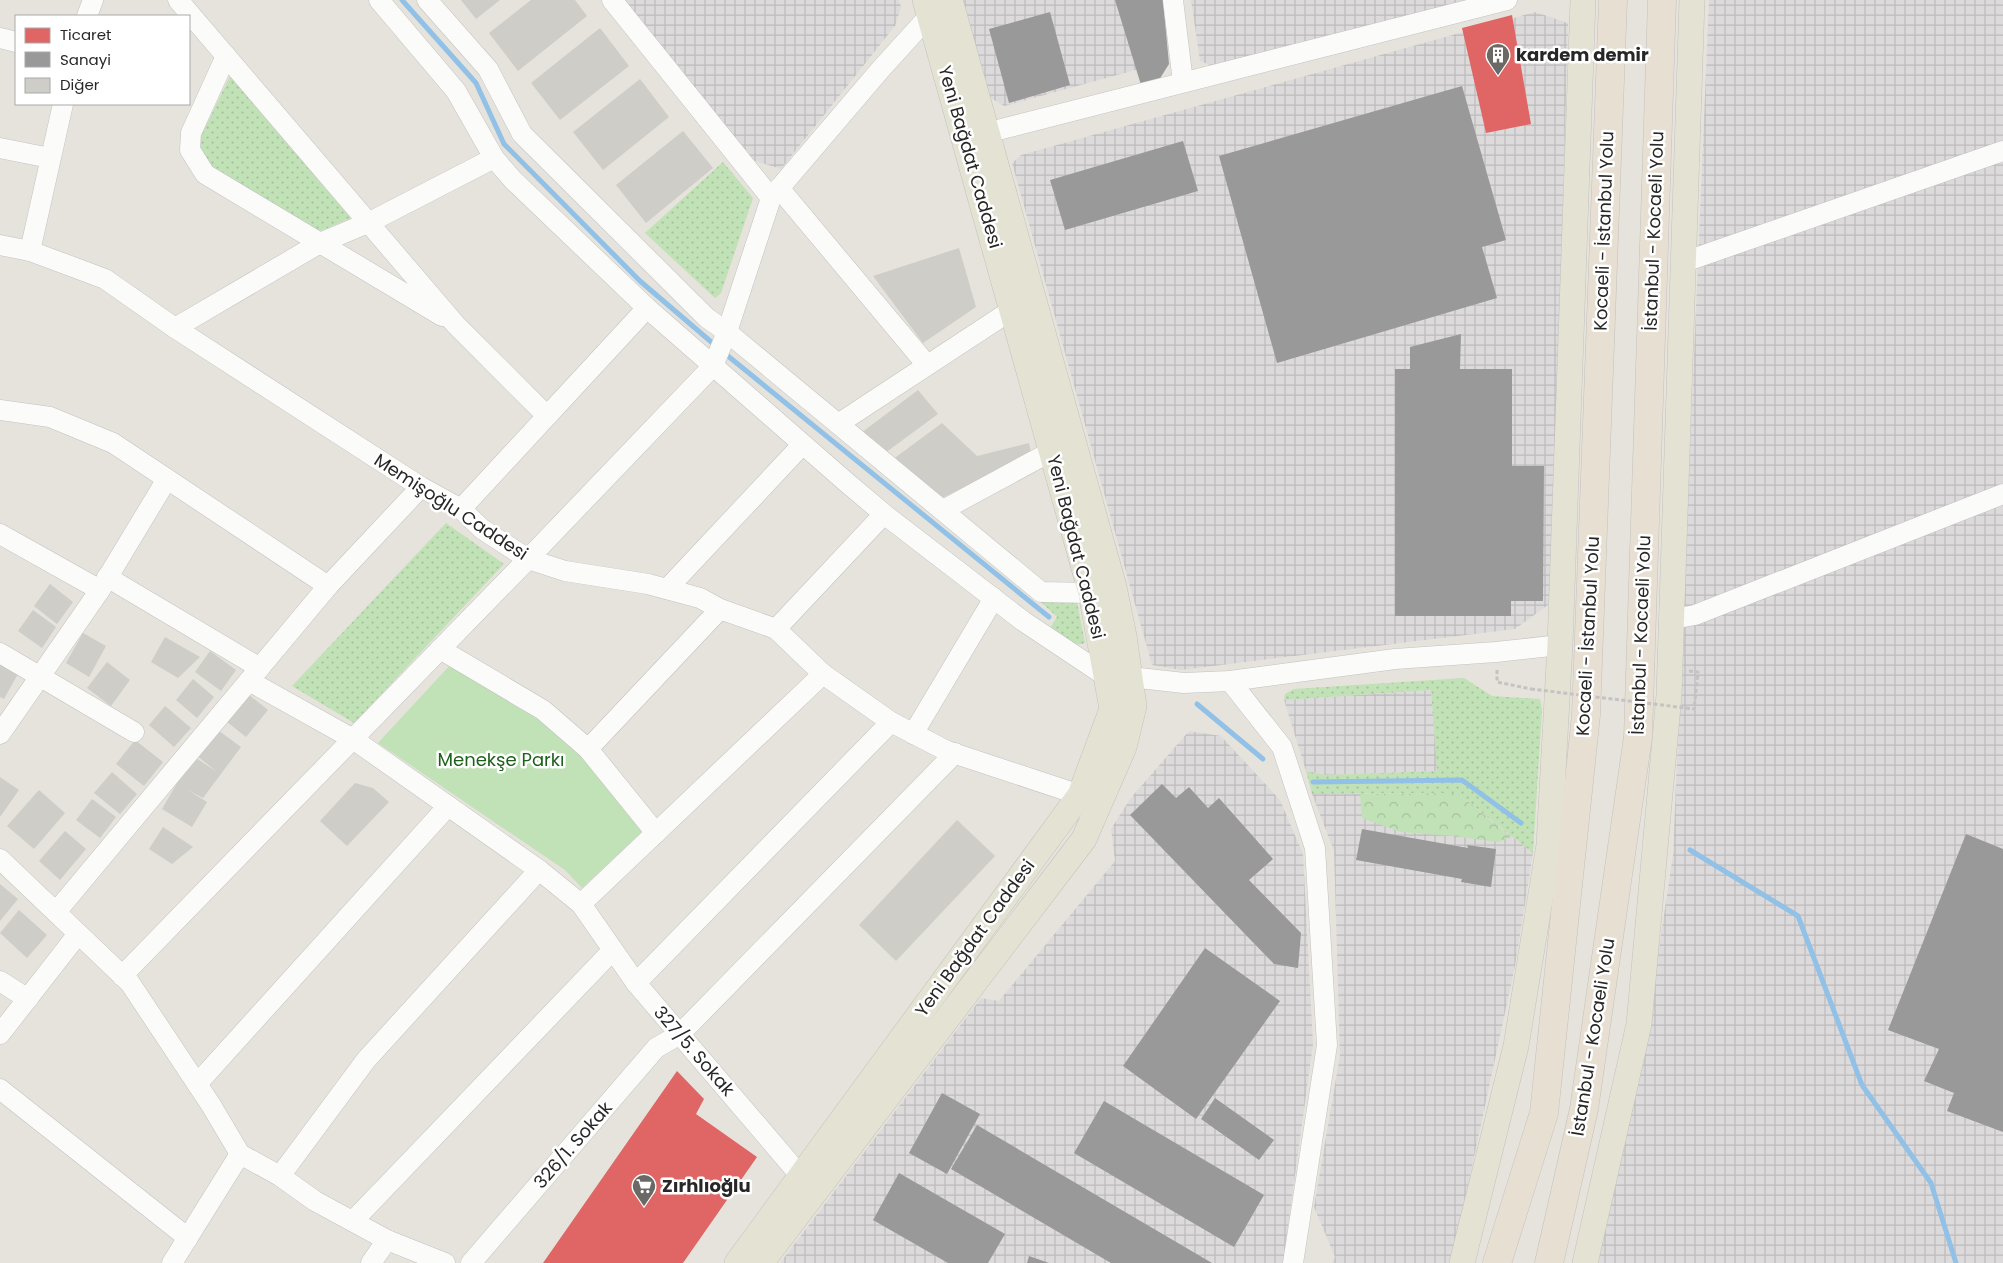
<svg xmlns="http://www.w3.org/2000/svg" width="2003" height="1263" font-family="Poppins,sans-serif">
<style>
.industrial{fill:url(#industrial-grid)}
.grass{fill:url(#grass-dots)}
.forest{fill:url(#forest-crowns)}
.park{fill:#c1e1b6}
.shops{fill:#e06666}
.industry{fill:#999}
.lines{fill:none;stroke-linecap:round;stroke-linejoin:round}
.stream{stroke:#91c1e6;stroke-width:5}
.building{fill:#cecdc7}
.minor-casing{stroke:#c3c2c2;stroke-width:21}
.major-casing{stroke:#c3c1bf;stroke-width:26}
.highway-casing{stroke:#c3c1bf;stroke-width:29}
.path{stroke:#c4c3c2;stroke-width:3;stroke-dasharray:4 2.5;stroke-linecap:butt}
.minor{stroke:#fbfbfa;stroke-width:20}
.major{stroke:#e4e3d3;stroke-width:25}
.highway{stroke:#e7dfd2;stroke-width:28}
.path-bridge{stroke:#c4c3c2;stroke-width:3;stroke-dasharray:4 2.5;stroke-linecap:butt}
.labels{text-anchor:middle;stroke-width:5;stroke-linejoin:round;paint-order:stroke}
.poi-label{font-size:18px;font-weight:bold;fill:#272727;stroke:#fff;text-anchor:start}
.street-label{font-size:18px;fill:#272727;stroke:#fff}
.park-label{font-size:18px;fill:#1d601b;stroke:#fff}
</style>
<defs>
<pattern id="industrial-grid" width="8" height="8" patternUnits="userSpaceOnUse" patternTransform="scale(1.25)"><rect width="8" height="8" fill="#dddadb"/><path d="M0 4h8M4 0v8" fill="none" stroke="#bebbbc"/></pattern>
<pattern id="grass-dots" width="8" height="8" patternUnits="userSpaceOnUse" patternTransform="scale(1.25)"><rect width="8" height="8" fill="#c1e1b6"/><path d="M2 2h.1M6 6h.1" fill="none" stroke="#a6c19c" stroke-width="1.8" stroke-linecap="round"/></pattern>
<pattern id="forest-crowns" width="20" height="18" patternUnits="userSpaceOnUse" patternTransform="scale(1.25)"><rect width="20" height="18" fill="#c1e1b6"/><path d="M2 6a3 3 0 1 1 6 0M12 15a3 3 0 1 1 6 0" fill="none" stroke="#a6c19c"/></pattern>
</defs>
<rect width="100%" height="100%" fill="#e6e3dc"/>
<g class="industrial">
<polygon points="625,0 899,0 901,7 895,26 781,169 752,160"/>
<polygon points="960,0 1156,0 1143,68 1004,106 989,97"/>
<polygon points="1191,0 1475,0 1218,68 1200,61"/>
<polygon points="1709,0 2003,0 2003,1263 1590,1263 1639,1081 1673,855"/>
<polygon points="1535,12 1568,23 1552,602 1515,629 1181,670 1152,665 1012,163 1021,155"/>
<polygon points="1431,690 1438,771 1326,775 1306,771 1284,700"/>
<polygon points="1189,731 1221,736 1280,800 1303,854 1313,1044 1283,1263 780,1263 981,998 999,1001 1115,861 1111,829 1130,799"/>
<polygon points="1457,793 1533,853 1515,966 1455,1246 1450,1263 1332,1263 1335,1257 1314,1207 1340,1055 1334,851 1312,794"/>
</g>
<g class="grass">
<polygon points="230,76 351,218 318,232 212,166 200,148 201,136"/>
<polygon points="723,162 753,198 721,293 715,298 645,233"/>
<polygon points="446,523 504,564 354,723 292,686"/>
<path d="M1041,602H1077L1085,643C1073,648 1059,636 1049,630L1057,617Z"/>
<polygon points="1464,678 1492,696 1540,699 1542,710 1533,853 1457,793 1312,794 1306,771 1326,775 1437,771 1431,690 1284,700 1285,694 1294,689"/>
</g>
<polygon class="forest" points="1457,793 1511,837 1498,842 1452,836 1401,832 1362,818 1360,794"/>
<polygon class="park" points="451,664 537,718 584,755 643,831 582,888 565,870 378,743"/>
<g class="shops">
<polygon points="1512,15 1531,124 1486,133 1462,28"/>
<polygon points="677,1071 704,1099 696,1114 757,1157 683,1263 543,1263"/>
</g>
<g class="industry">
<polygon points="1115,0 1163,0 1169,64 1159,80 1141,85"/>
<polygon points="1050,12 1070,85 1009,103 989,29"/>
<polygon points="1462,86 1506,240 1482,247 1497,298 1277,363 1219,156"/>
<polygon points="1183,141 1198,191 1065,230 1050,180"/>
<polygon points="1461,334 1460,369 1512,369 1512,466 1544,466 1543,601 1511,601 1511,616 1395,616 1395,369 1410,369 1410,347"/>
<polygon points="1162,784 1176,798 1189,787 1208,808 1219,798 1273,859 1249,880 1301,933 1298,968 1274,964 1130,815"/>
<polygon points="1362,829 1468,848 1467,845 1496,849 1491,887 1461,882 1462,879 1356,860"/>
<polygon points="1966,834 2003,849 2003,1132 1947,1111 1954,1093 1924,1081 1939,1049 1888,1030"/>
<polygon points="1205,948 1280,1001 1196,1119 1123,1066"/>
<polygon points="942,1093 980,1114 947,1174 909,1153"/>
<polygon points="1215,1098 1274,1140 1259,1160 1201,1119"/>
<polygon points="1104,1101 1264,1195 1234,1247 1074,1153"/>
<polygon points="977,1125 1212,1263 1111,1263 951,1169"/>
<polygon points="899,1173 1005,1234 988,1263 948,1263 873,1220"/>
<polygon points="1029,1256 1049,1263 1027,1263"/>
</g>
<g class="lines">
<g class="stream">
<polyline points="402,0 476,83 504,144 640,281 716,346"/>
<polyline points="723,352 1049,617"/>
<polyline points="1197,704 1263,759"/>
<polyline points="1313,782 1462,780 1521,823"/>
<polyline points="1690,850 1798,916 1862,1085 1931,1183 1956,1263"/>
</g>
</g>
<g class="building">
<polygon points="461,0 500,0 476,19"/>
<polygon points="531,0 575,0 587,16 518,71 489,33"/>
<polygon points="600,28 629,66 560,120 531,83"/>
<polygon points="640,79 669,117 603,170 573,132"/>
<polygon points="683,131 713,168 646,223 616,185"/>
<polygon points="959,248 976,307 923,343 873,276"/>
<polygon points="918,390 938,414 885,453 861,433"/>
<polygon points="942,423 977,456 1029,443 1031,453 938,500 892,460"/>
<polygon points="50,584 73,602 57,624 34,606"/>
<polygon points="33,610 56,627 42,648 18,631"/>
<polygon points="83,633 106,646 89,677 66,663"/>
<polygon points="165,637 200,657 178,678 151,662"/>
<polygon points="210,651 236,670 221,691 195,672"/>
<polygon points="107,662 130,680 111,706 87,688"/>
<polygon points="0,664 18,674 4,699 0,697"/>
<polygon points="193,679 214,697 197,718 176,700"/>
<polygon points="248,694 268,710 246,737 226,721"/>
<polygon points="165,706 191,728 174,747 149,725"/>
<polygon points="215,728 241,747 203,798 186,789 207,802 192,827 162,809 193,756 217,772 196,755"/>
<polygon points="135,740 163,762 144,786 116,764"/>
<polygon points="112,772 137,794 120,814 94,793"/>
<polygon points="0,777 19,790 0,817"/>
<polygon points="355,783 373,788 389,802 347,846 320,821"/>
<polygon points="39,790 65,813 34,849 7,826"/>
<polygon points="92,799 116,817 100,838 76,820"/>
<polygon points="957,820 995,856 896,961 859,925"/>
<polygon points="163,827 193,847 172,864 149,849"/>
<polygon points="65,831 86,849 60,880 39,861"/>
<polygon points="0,884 18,899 0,921"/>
<polygon points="19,910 47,935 27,958 0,933"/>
</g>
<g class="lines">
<g class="minor-casing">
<g id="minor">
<polyline points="178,0 456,325 547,416"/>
<polyline points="379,0 456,91 494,158 513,180 647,308 845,481 884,514 1023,621 1107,677 1130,677 1184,683 1230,681 1395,659 1496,652 1560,645"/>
<polyline points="427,0 488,69 522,134 707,318 727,332 1041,592 1091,593"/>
<polyline points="612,0 771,198"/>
<polyline points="1173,0 1183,82"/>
<polyline points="87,16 93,0"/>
<polyline points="0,38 16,42"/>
<polyline points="226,56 191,133 190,150 205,174 442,316"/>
<polyline points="986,133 1507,0"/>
<polyline points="0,148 50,158"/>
<polyline points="779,188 927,365"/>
<polyline points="0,245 30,251 105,279 175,328 421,487 461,509 482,529 528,559 565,571 648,584 700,598 720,609 776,629 823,674 891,722 947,751 1080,795"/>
<polyline points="30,251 63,104"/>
<polyline points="1684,262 2003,151"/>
<polyline points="175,328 320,243 370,222 494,158"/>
<polyline points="0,410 50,417 113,443 328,586"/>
<polyline points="838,424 1013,309"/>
<polyline points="461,509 647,308"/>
<polyline points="943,510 1052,451"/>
<polyline points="0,534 100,590 167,479"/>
<polyline points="107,577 260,668"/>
<polyline points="667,589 802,445"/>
<polyline points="1672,619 1695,615 2003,494"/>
<polyline points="776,629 884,514"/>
<polyline points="440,649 543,710 588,749 656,833"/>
<polyline points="0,653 134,732"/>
<polyline points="249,681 353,739 539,870 581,904 636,983 810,1187"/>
<polyline points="1230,681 1282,747 1315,848 1327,1045 1293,1263"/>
<polyline points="0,734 100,590"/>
<polyline points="913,734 994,598"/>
<polyline points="588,749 720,609"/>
<polyline points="0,859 130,983 211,1105 240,1154 280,1176 315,1201 387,1240 445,1263"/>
<polyline points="581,904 823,674"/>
<polyline points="56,912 328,586 421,487"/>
<polyline points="122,976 528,559 713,366 727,332 771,198 880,70 930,15"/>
<polyline points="0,981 28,999"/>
<polyline points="636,983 891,722"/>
<polyline points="0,1034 78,934"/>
<polyline points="197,1084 448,806"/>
<polyline points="0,1089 188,1238"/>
<polyline points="280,1176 366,1060 539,870"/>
<polyline points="353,1221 612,951"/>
<polyline points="172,1263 240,1154"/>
<polyline points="371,1263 387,1240"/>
<polyline points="471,1263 656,1048 680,1034 955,753"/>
</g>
</g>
<g class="major-casing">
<g id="major">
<polyline points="737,1263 1080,795 1112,709 1091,593 925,0"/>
<polyline points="761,1263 1084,839 1124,747 1134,706 1124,636 1114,587 950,0"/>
<polyline points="1462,1263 1516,1046 1549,845 1560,645 1583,0"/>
<polyline points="1585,1263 1639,1024 1669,695 1692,0"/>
</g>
</g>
<g class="highway-casing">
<g id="highway">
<polyline points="1497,1263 1544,1113 1586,715 1613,0"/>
<polyline points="1549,1263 1584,1109 1638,737 1662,0"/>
</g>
</g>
<g class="path">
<polyline points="1497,670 1497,682 1531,689"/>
<polyline points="1689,671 1698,672 1694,709"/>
</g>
<use href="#minor" class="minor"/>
<use href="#major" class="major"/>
<use href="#highway" class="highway"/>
<polyline class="path-bridge" points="1531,689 1694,709"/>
</g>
<defs>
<g id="building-pin" transform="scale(1.25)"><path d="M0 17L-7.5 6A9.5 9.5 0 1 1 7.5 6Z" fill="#6a6966" stroke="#fff"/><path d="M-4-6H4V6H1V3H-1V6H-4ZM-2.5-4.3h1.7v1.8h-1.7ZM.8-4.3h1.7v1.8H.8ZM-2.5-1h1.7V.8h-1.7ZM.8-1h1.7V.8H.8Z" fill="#fff"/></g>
<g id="supermarket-pin" transform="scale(1.25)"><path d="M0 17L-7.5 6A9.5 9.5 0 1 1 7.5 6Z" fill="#6a6966" stroke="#fff"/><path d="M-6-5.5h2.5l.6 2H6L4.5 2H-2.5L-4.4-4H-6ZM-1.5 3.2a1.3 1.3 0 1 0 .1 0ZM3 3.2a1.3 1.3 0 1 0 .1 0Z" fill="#fff"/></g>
</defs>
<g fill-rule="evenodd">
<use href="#building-pin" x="1498" y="55"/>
<use href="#supermarket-pin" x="644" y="1186"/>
</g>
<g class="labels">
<g class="poi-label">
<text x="1516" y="61">kardem demir</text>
<text x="662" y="1192">Zırhlıoğlu</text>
</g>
<g class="street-label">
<text transform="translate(970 157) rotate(74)" y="6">Yeni Bağdat Caddesi</text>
<text transform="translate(1604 231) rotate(-88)" y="6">Kocaeli - İstanbul Yolu</text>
<text transform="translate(1654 231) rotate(-88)" y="6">İstanbul - Kocaeli Yolu</text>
<text transform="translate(451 507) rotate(33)" y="6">Memişoğlu Caddesi</text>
<text transform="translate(1076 547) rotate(76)" y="6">Yeni Bağdat Caddesi</text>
<text transform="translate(1641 635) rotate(-88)" y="6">İstanbul - Kocaeli Yolu</text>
<text transform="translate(1588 636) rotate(-87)" y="6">Kocaeli - İstanbul Yolu</text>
<text transform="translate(975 938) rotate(-54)" y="6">Yeni Bağdat Caddesi</text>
<text transform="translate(1593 1037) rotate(-81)" y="6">İstanbul - Kocaeli Yolu</text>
<text transform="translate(694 1051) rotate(49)" y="6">327/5. Sokak</text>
<text transform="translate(573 1145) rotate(-49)" y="6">326/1. Sokak</text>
</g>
<g class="park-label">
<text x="501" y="766">Menekşe Parkı</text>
</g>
</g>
<rect x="15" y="15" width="175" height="90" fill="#ffffff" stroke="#a9a9a9"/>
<rect x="25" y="28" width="25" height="15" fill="#e06666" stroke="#a9a9a9"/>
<text x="60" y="40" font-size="15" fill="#272727">Ticaret</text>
<rect x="25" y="52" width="25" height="15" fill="#999999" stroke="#a9a9a9"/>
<text x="60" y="65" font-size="15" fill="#272727">Sanayi</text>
<rect x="25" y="78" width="25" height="15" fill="#cecdc7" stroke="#a9a9a9"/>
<text x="60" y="90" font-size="15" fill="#272727">Diğer</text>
</svg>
